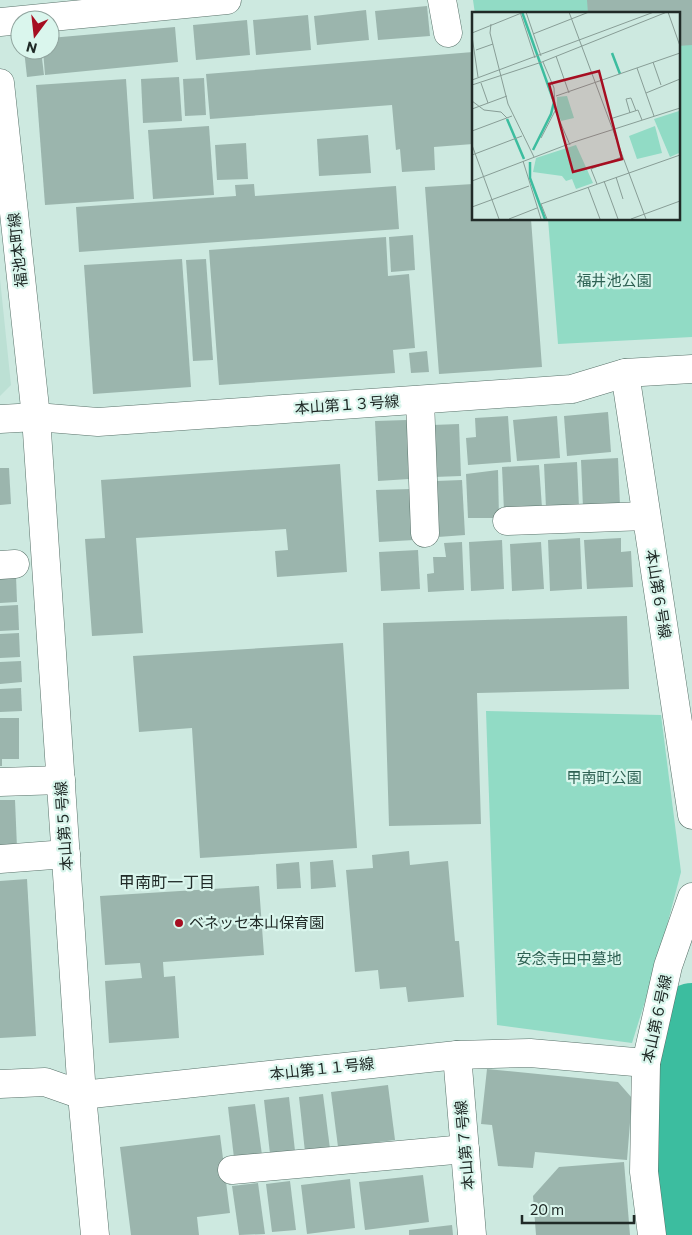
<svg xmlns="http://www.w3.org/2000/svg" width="692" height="1235" font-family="Commissioner,'Noto Sans JP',sans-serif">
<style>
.built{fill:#bce0d4}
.green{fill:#91dbc5}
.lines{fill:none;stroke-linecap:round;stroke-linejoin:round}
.river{stroke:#3cbd9f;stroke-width:68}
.building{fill:#9bb5ad}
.minor-casing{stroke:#59726a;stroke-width:29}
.minor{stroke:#fff;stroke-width:28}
.poi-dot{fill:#a60e21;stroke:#daf6ed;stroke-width:2}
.labels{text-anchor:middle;stroke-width:4.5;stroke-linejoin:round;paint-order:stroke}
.street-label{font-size:15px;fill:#202a27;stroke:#daf6ed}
.park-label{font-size:15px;fill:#2e6153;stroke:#daf6ed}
.poi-label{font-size:15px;fill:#202a27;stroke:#daf6ed;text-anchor:start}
.neighbourhood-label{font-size:16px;fill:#202a27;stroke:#daf6ed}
.inset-river{fill:none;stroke:#3cbd9f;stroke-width:2.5}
.inset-road{fill:none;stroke:#889d96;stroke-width:1}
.view{fill:#a60e21;fill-opacity:0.15;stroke:#a60e21;stroke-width:2.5}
.inset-edge{fill:none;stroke:#202a27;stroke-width:2.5}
</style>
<rect width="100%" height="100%" fill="#cde9e0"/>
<polygon class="built" points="0,279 11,385 0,396"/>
<g class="green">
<polygon points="473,0 692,0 692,337 558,344 548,219 678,219 678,14 475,14"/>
<polygon points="486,711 661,715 681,872 658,960 632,1043 497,1025"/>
</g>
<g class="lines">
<polyline class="river" points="692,1235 678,1112 692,1017"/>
</g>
<g class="building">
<polygon points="587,0 692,0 692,45 678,46 678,14 588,14"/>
<polygon points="427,6 430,36 378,40 375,11"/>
<polygon points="366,10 369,40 317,45 314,16"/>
<polygon points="308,15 311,50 256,55 253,20"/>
<polygon points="247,20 250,55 196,60 193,25"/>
<polygon points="175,27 178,62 45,75 43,50 50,50 50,38"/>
<polygon points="24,50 41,50 44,75 27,77"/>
<polygon points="473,52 473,144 434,147 435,170 402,172 400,149 396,150 392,105 210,119 206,74"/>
<polygon points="179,77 182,121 143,123 141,79"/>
<polygon points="204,78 206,115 185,116 183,79"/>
<polygon points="126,79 134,199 45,205 36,85"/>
<polygon points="209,126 214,195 153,199 148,130"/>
<polygon points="368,135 371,173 319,176 317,139"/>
<polygon points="246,143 248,179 217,180 215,145"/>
<polygon points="254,184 255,196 396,186 399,229 79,252 76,207 236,196 235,185"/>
<polygon points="473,184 473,219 531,219 542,367 439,374 425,187"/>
<polygon points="413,235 415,270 391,272 389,237"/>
<polygon points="386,237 388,276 409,274 415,348 393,350 395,373 219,385 209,250"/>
<polygon points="182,259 191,387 93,394 84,265"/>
<polygon points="206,259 213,360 193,361 186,260"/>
<polygon points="427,351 429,372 411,373 409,353"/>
<polygon points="608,412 611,452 567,456 564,416"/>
<polygon points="508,416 511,462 468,465 466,438 476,437 475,418"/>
<polygon points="557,416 560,458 517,461 513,420"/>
<polygon points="407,420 409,479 378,481 375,421"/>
<polygon points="459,424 461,476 434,477 432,425"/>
<polygon points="618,458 620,506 583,508 581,460"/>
<polygon points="577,462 579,507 546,508 544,464"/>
<polygon points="340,464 347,572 277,577 275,551 288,550 286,529 136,538 143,633 92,636 85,539 105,538 101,480"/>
<polygon points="539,465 542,508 504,511 502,467"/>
<polygon points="0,468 9,468 11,504 0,505"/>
<polygon points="498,470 499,518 468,518 466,474"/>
<polygon points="462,480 465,535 438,537 436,481"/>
<polygon points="411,489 414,540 379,542 376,490"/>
<polygon points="580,538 582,589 550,591 548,540"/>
<polygon points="621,538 621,552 631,551 633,587 587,589 584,540"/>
<polygon points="502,540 504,589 471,591 469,542"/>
<polygon points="462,542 464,590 428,592 427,574 434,573 433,557 446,557 444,543"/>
<polygon points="541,542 544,589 512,591 510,544"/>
<polygon points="418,550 420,589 381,591 379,552"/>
<polygon points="16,576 17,602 0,603 0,577"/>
<polygon points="18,605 19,630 0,631 0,606"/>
<polygon points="627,616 629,689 477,693 481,824 389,826 383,623"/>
<polygon points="19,633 20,657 0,658 0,634"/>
<polygon points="343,643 357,848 200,858 192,728 139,732 133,656"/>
<polygon points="21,661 22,682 0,684 0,662"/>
<polygon points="21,688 22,711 0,712 0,689"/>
<polygon points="0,718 19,718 19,759 2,759 2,766 0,766"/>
<polygon points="0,800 15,800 17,848 0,849"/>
<polygon points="409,851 410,865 448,861 455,941 459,941 464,997 408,1002 406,987 380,989 378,970 355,972 346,870 373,868 372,855"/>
<polygon points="333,860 336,887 311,889 310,862"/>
<polygon points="299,862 301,888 277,889 276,864"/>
<polygon points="27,879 36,1036 0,1038 0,881"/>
<polygon points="259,886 264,955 163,962 164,977 175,976 179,1038 109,1043 105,981 142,978 140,963 105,965 100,896"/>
<polygon points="487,1069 618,1082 632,1098 627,1160 535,1152 533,1168 498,1166 492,1125 481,1124"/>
<polygon points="388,1085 395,1140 338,1147 331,1092"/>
<polygon points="323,1094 330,1149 305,1152 299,1097"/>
<polygon points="289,1097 295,1151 270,1154 264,1100"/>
<polygon points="255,1104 262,1155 234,1158 228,1107"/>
<polygon points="220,1135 230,1213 197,1217 199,1235 131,1235 120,1147"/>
<polygon points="624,1162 630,1235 536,1235 533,1196 559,1167"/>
<polygon points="423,1175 429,1222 365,1230 359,1182"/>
<polygon points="350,1179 355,1228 307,1234 301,1185"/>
<polygon points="290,1181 296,1230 272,1232 266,1184"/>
<polygon points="258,1183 265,1234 239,1235 232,1186"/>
<polygon points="452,1225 453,1235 409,1235 409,1230"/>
</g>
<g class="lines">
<g class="minor-casing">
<g id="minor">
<polyline points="442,0 448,33"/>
<polyline points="0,22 227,0"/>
<polyline points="0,83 36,417 82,1095 95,1235"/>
<polyline points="625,373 692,815"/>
<polyline points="420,400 425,533"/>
<polyline points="0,419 36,417 98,422 572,389 625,373 692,369"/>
<polyline points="507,521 646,516"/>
<polyline points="0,565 15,564"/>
<polyline points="0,782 61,780"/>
<polyline points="0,859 66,854"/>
<polyline points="457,1055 472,1235"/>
<polyline points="0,1084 45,1082 82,1095 457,1055 530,1053 646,1063"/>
<polyline points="232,1170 465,1149"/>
<polyline points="652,1235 644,1172 646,1063 668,966 692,897"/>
</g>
</g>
<use href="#minor" class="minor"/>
</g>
<circle class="poi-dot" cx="179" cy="923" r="5"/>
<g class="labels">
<g class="street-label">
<text transform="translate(18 250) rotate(-96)" y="5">福池本町線</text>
<text transform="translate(347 405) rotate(-4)" y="5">本山第１３号線</text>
<text transform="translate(658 594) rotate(81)" y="5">本山第６号線</text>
<text transform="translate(64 826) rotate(-94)" y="5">本山第５号線</text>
<text transform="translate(657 1019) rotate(-78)" y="5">本山第６号線</text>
<text transform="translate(322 1069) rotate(-6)" y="5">本山第１１号線</text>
<text transform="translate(465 1145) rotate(-95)" y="5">本山第７号線</text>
</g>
<g class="park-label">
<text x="614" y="286">福井池公園</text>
<text x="604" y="783">甲南町公園</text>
<text x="569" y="964">安念寺田中墓地</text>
</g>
<g class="poi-label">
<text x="189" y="928">ベネッセ本山保育園</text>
</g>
<g class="neighbourhood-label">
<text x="167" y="888">甲南町一丁目</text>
</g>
</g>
<g transform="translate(472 12)">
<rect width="208" height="208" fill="#cde9e0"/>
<path d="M95,84L102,106L89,109L85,98V85ZM207,99V141L198,145L182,107ZM183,114L190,141L165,147L157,124ZM104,133L121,171L104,177L100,167L94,169L90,164L61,160L64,146Z" fill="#91dbc5"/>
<path class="inset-river" d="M50,0L82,90L79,102L61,138M140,41L148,62M35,107L52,147M58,150V166L73,207"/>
<path class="inset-road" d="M48,0L63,46M54,0L69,44M97,0L174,207M196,0L208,34M19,12L18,21L36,92L62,145M0,21L52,0M61,22L117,0M0,24L6,65M4,38L21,32M84,44L97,81M71,50L82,76L83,98L98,133M181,50L189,73M165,56L182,104M0,68L182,0M9,71L16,91M0,73L70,50L195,0M174,81L208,67M84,84L208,41M0,89L12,98L29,100L35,106M0,97L35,84M158,101L154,87L159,86L164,99M138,107L166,98L170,108M0,119L40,104M69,126L83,99M0,133L27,207M0,143L50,124M51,149L69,207M144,165L151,187M0,169L102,130L208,96M132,169L146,207M125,172L119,157L150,145M116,175L128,207M0,195L57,174M37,207L65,196M75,207L69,192L208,143M159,207L208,189"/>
<path class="view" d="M127,59L150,147L101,160L77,72Z"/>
<rect width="208" height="208" class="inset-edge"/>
</g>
<g transform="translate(35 35) rotate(195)"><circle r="24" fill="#daf6ed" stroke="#90a49e"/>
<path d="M0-4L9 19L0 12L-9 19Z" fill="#a60e21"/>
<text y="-8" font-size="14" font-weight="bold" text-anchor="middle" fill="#202a27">N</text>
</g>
<path d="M522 1215v8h112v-8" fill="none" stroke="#202a27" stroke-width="2.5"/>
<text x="530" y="1215" font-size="15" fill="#202a27" stroke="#daf6ed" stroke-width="4" paint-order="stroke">20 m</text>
</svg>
